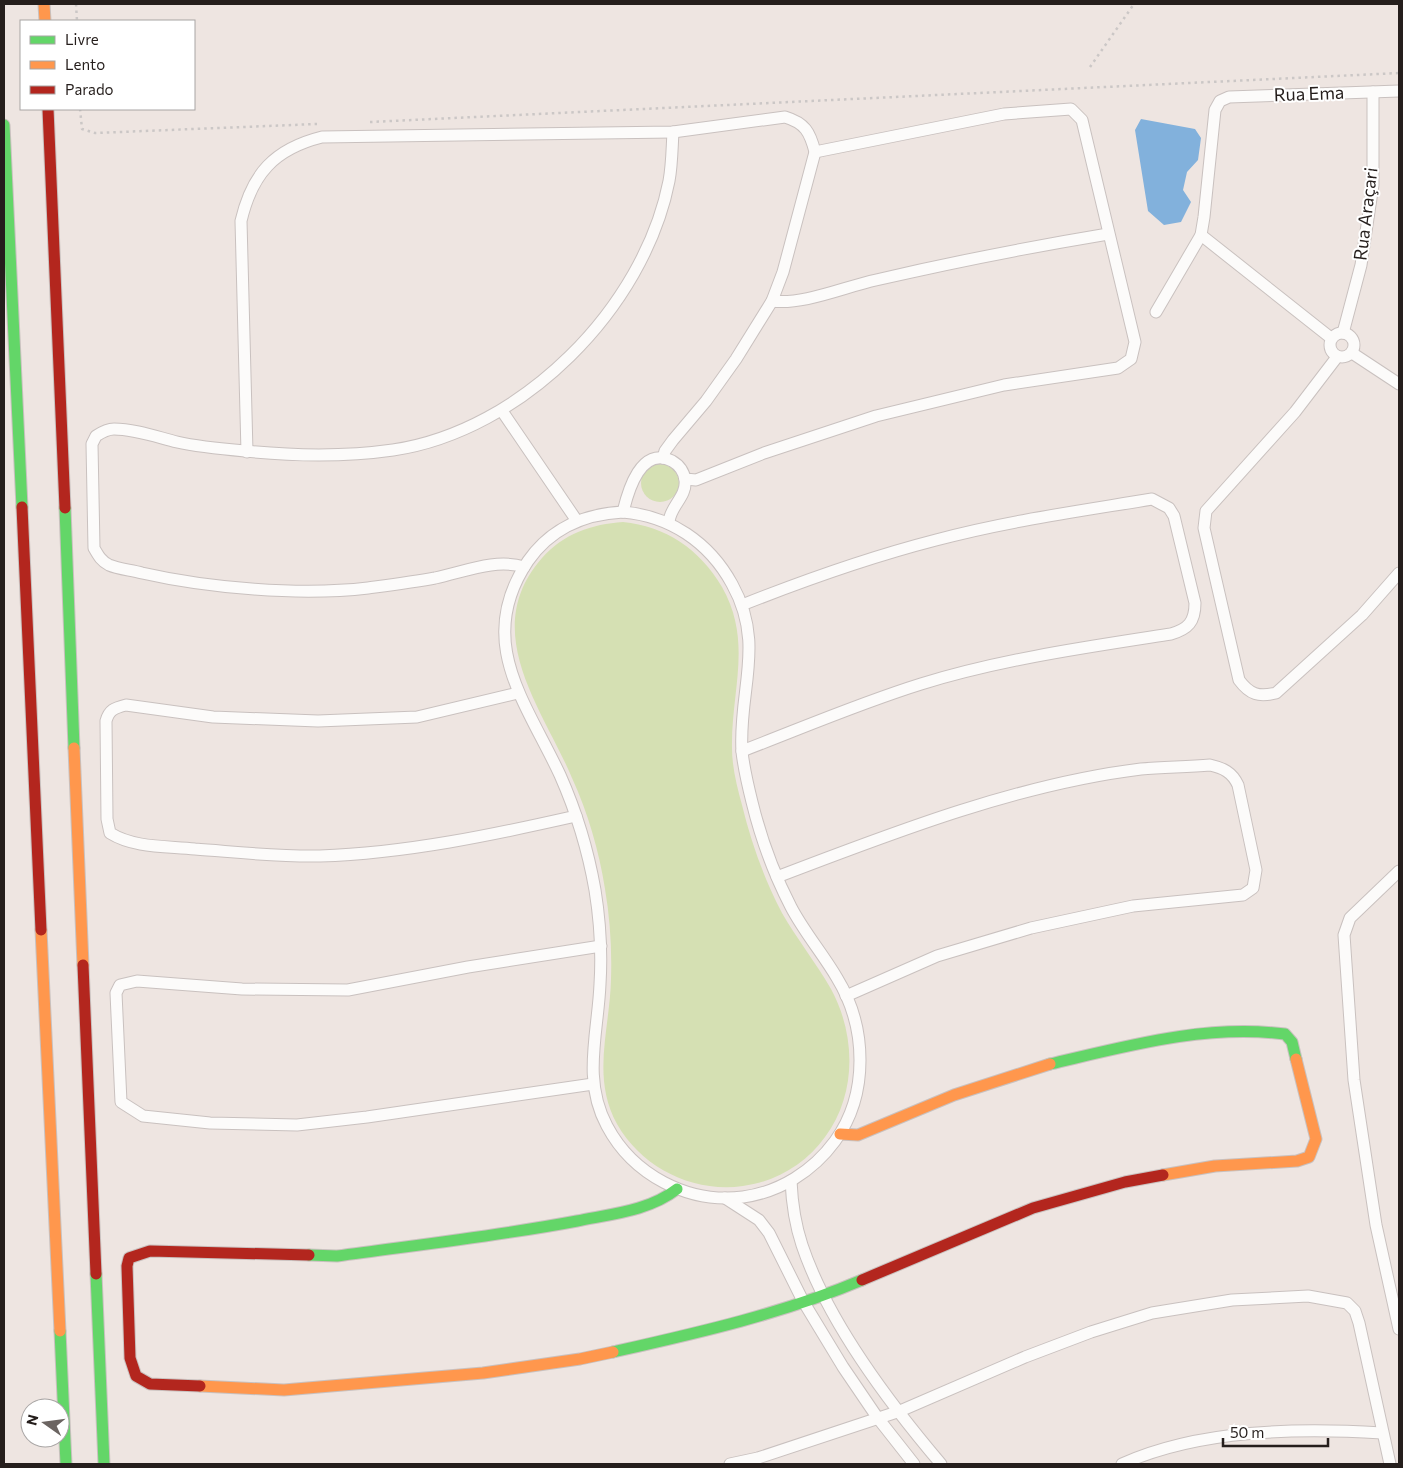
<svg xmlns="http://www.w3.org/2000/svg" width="1403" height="1468" font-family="Commissioner,sans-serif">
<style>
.green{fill:#d5e0b3}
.water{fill:#82b1dc}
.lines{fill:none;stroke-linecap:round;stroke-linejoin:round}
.street-casing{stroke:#c9c1bf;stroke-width:13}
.fast-casing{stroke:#c9c1bf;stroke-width:13}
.slow-casing{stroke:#c9c1bf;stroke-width:13}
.jam-casing{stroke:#c9c1bf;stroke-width:13}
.path{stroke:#cbc7c6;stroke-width:2.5;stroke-dasharray:2.5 4;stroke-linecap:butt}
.street{stroke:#fcfbfa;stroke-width:11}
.fast{stroke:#63d668;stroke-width:11}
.slow{stroke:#ff974d;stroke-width:11}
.jam{stroke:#b3261e;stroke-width:11}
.labels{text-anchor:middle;stroke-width:4;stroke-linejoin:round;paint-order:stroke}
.street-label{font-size:18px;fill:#251e1c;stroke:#fff}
</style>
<rect width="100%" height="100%" fill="#eee5e1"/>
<g class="green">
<circle cx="660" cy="483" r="19"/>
<path d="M623,522C665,526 700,549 722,587C753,642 731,690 732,748C732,767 737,787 742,805C751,842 764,879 782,913C797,939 816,963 831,989C856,1035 857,1094 825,1137C806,1164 775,1182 743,1186C693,1193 642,1168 617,1124C591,1077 610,1029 611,979C612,949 610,918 605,889C599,851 588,813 572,778C543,709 478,631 542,558C563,534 592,524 623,522Z"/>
</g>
<polygon class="water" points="1141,119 1195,129 1201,138 1198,160 1187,172 1183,190 1191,202 1181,222 1164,225 1148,211 1135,130"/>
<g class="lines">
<g class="street-casing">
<g id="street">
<polyline points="1201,235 1331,338"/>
<path d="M772,301C804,305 844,287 876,280C953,262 1030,247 1108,234"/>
<polyline points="1156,312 1201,235 1204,217 1215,110 1220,101 1229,97 1399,91"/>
<circle cx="1342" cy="345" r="12"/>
<polyline points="1343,333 1361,265 1373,185 1373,92"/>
<polyline points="1352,353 1399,384"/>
<path d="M1337,357L1295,412L1206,511L1204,528L1239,680C1250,695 1259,697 1276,693L1362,615L1399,573"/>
<polyline points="502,411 577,521"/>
<path d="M247,452L241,221C252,174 274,149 322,137L673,132L785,117C805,123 810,132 815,152L783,272L772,301L736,359L706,401L673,440L665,451L663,458"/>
<polyline points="685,479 696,480 764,453 876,416 1004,385 1118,368 1131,359 1135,342 1082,120 1071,109 1004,114 815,152"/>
<path d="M623,512C670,516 709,542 732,584C766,645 738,690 742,752C744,769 748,786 752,802C761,839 774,874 791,907C804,932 823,954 837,978C867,1027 869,1094 835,1141C813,1171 780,1192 743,1197C688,1204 633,1175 607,1126C582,1080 598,1033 600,984C602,952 600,921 595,890C588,850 576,811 560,775C526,702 474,641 528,561C551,528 584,514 623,512Z"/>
<path d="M623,512C628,491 641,445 672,461C679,465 684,472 685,480C687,497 670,506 669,522"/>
<path d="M524,567C495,558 464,572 435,578C413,582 390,585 368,588C300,596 208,588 142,573C131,570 118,569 109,565C101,561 98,555 94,548L92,444L96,436C102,432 107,429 114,429C134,429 157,437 177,442C199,447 222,449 245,451C294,456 344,457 393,450C522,431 644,308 669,181C672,165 672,148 673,132"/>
<path d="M742,605C805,580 870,557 936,540C1007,521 1080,511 1152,499L1169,508L1174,516L1195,603C1195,622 1188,629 1171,634C1087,647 1002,659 921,684C860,703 802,728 742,751"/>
<path d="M518,693L417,717L318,721L213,717L126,705C114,708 109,710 106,721L107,819L110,833C134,848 166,846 195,849C236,852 279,857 320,856C407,853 492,835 576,816"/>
<polyline points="1399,871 1350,918 1344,935 1354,1080 1376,1225 1399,1329"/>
<path d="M777,877C892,833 1018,784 1141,769C1164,767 1187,767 1210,765C1223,768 1232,772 1238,785L1256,870L1253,888L1243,895L1133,906L1031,928L937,956L846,996"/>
<polyline points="593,1084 367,1117 297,1125 210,1123 143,1116 121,1102 116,993 120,985 137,981 242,989 348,990 468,967 601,946"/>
<path d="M791,1181C792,1203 795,1224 802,1245C827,1320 890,1404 941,1464"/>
<polyline points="725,1198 759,1220 769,1233 803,1301 843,1367 877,1417 914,1464"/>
<polyline points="730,1464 758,1458 900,1411 1025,1357 1091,1332 1152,1313 1232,1300 1308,1296 1347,1303 1355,1311 1359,1323 1390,1464"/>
<path d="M1122,1464C1200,1429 1298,1428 1382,1433"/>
</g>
</g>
<g class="fast-casing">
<g id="fast">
<polyline points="4,125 22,507"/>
<polyline points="65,508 74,748"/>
<path d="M1050,1064C1127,1046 1205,1024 1285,1034L1292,1042L1296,1059"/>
<path d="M309,1255L337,1256C417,1245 498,1236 577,1221C611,1214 649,1211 677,1189"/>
<polyline points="96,1274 104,1464"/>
<polyline points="60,1331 66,1464"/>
<path d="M613,1352C697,1333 782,1314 862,1280"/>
</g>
</g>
<g class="slow-casing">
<g id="slow">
<polyline points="44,4 45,21"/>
<polyline points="74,748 83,965"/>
<polyline points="41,930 60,1331"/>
<polyline points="840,1134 858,1135 954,1095 1050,1064"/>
<polyline points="1163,1175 1215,1166 1297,1161 1309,1157 1316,1139 1296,1059"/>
<polyline points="200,1386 284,1390 483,1373 580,1359 613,1352"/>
</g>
</g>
<g class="jam-casing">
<g id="jam">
<polyline points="48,109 65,508"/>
<polyline points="22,507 41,930"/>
<polyline points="83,965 96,1274"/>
<polyline points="862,1280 1033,1208 1125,1182 1163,1175"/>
<polyline points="200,1386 150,1384 136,1376 130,1358 127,1266 129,1258 150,1251 309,1255"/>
</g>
</g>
<g class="path">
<polyline points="76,4 77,21"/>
<polyline points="1090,67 1134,4"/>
<polyline points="80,109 82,129 95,133 317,124"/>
<polyline points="370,122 1399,73"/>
</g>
<use href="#street" class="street"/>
<use href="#fast" class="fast"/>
<use href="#slow" class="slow"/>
<use href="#jam" class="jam"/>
</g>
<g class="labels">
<g class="street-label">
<text transform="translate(1309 94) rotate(-2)" y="6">Rua Ema</text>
<text transform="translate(1366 214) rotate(-83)" y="6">Rua Araçari</text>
</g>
</g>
<rect width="1403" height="1468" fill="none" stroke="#251e1c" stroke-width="10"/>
<rect x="20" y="20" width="175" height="90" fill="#ffffff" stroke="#a8a5a4"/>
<rect x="30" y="36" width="25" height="8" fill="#63d668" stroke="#a8a5a4"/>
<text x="65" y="45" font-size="15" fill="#251e1c">Livre</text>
<rect x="30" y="61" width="25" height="8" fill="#ff974d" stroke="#a8a5a4"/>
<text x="65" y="70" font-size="15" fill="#251e1c">Lento</text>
<rect x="30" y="86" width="25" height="8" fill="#b3261e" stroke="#a8a5a4"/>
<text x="65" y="95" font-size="15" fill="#251e1c">Parado</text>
<g transform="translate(45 1423) rotate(284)"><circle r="24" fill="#ffffff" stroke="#a8a5a4"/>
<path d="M0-4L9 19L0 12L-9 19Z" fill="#6b6461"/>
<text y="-8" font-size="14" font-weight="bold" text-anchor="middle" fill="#251e1c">N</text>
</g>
<path d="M1223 1438v8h105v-8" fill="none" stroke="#251e1c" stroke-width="2.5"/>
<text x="1230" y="1438" font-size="15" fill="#251e1c" stroke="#ffffff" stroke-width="4" paint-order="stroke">50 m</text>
</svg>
